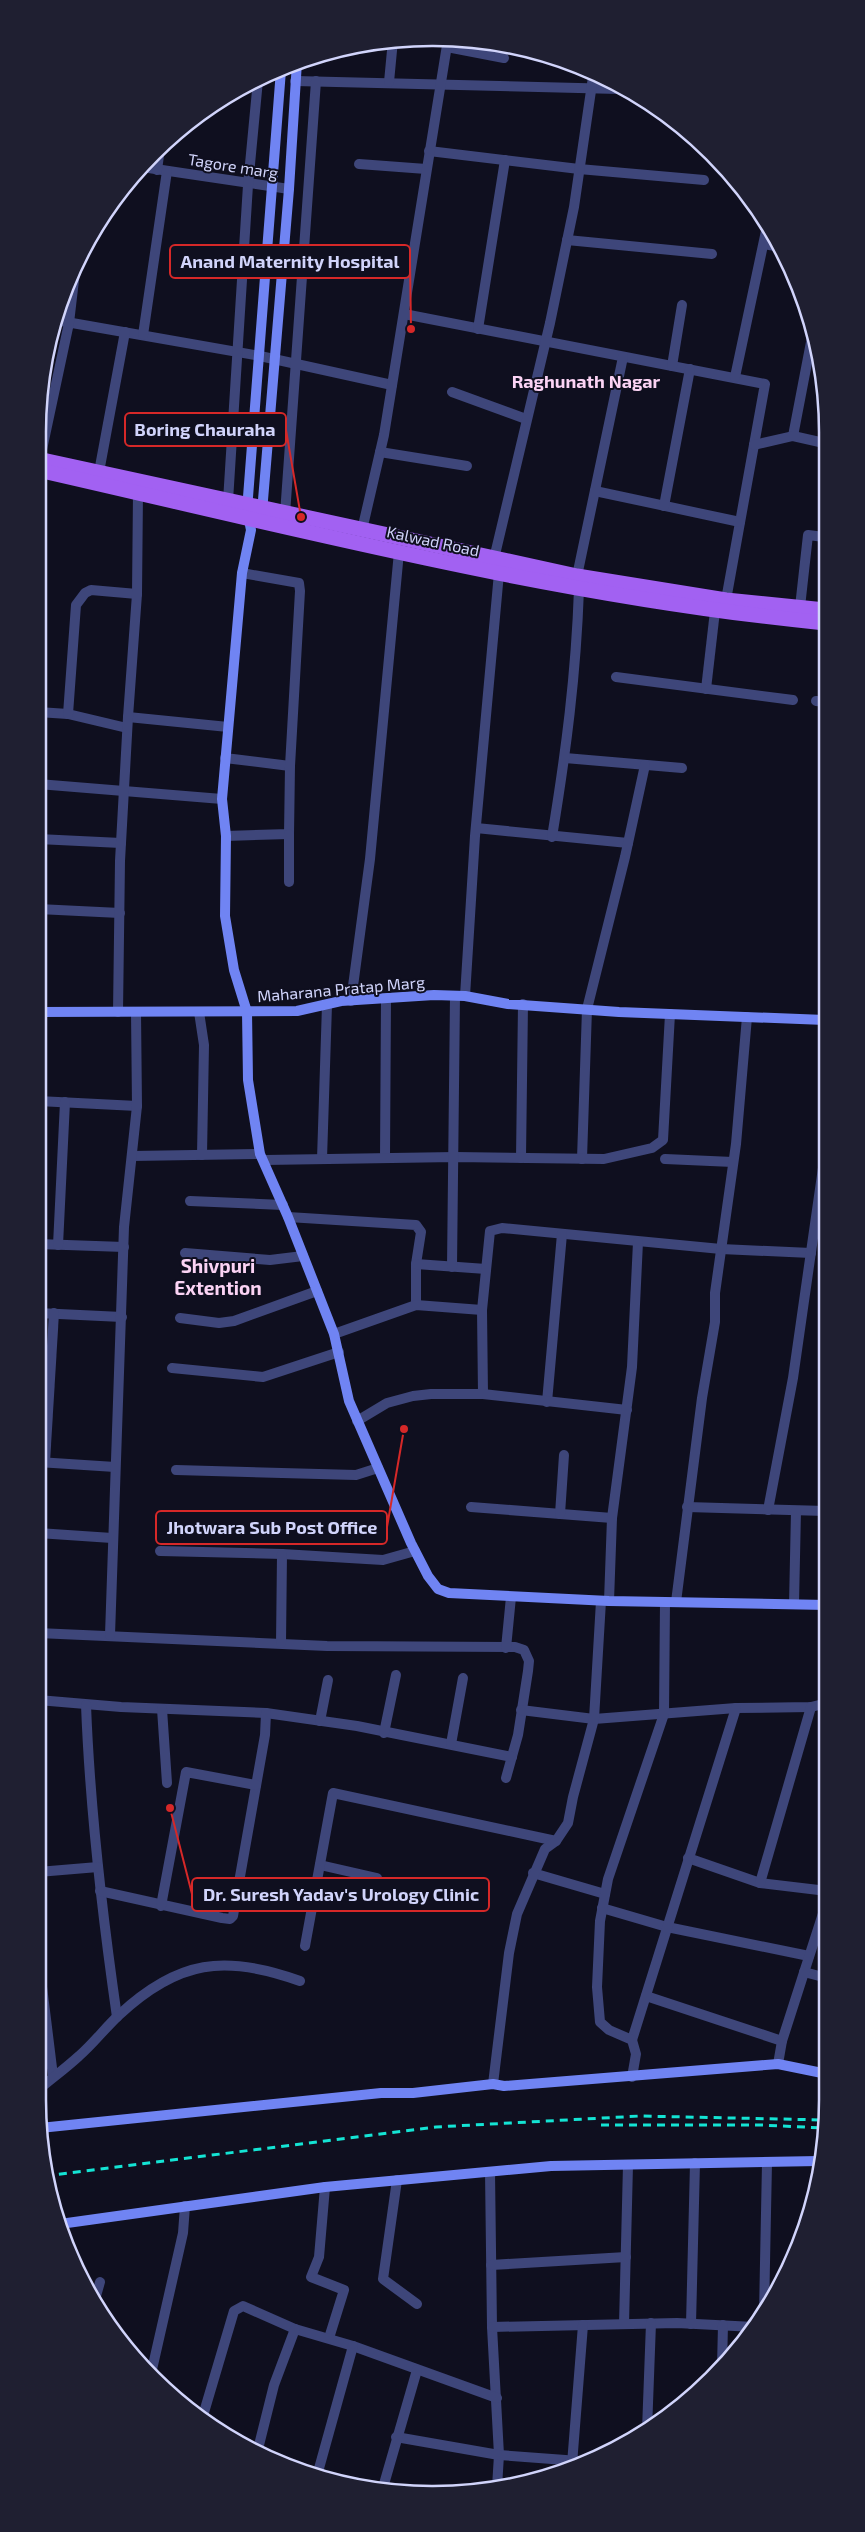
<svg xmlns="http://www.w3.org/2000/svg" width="865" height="2532" font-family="'Exo 2',sans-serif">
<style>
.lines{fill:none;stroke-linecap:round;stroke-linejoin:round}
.street{stroke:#3e467a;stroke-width:10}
.secondary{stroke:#7084f3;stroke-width:10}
.primary{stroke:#a261f2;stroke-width:15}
.rail{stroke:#14e4d4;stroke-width:3;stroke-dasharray:8 6;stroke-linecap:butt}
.labels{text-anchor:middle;stroke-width:4;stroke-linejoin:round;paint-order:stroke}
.street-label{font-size:16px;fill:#d1d4fb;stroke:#0f0f1f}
.neighbourhood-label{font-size:18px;font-weight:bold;fill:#fbd3f4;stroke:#0f0f1f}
.quarter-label{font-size:19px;font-weight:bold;fill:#fbd3f4;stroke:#0f0f1f}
.rim{fill:none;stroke:#d1d4fb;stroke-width:2.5}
.leader{fill:none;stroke:#d62828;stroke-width:2}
.callout-dot{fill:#d62828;stroke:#0f0f1f;stroke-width:2}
.callout{fill:#0f0f1f;stroke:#d62828;stroke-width:2}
.callout-label{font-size:18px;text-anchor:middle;font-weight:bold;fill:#d1d4fb}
</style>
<rect width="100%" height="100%" fill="#0f0f1f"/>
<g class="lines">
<g class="street">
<polyline points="447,47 504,58"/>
<polyline points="295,81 619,89"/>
<polyline points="389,82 393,40"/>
<polyline points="429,151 579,169 704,180"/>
<polyline points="359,164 426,169"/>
<polyline points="142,167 289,189"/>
<polyline points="157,170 160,148"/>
<polyline points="567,240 712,254"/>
<polyline points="764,244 775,246"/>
<polyline points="404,314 765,384 726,600"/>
<polyline points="55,320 260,356 392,385"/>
<polyline points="478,329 505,160"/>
<polyline points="143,335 167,171"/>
<polyline points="672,366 682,305"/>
<polyline points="735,377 766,231"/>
<polyline points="452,392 526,419"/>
<polyline points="793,436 812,337"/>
<polyline points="754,445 793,436 824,443"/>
<polyline points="380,452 467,466"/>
<polyline points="40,459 69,323 76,263"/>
<polyline points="99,472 125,332"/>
<polyline points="595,491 740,522"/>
<polyline points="228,501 248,185 258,80"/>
<polyline points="664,506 690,369"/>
<polyline points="285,514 316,81"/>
<polyline points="362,530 384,435 448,39"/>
<polyline points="493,563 550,323 574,207 593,77"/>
<polyline points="577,576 623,357"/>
<polyline points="800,607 808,535 824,537"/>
<polyline points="38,655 39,656"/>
<polyline points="616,677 793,700"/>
<polyline points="706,689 715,611"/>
<polyline points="816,701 825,702"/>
<polyline points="38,712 68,714 127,728"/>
<polyline points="68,714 76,605 85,593 91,590 137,594"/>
<polyline points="128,717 228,727"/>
<polyline points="225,758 290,766"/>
<polyline points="565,758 682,768"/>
<polyline points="38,784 222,799"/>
<polyline points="476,828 628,843"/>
<polyline points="226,836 289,834 290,766 300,591 299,583 242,573"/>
<path d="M552,837C566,752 576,675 579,589"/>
<polyline points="38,839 121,843"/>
<polyline points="289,882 289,834"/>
<polyline points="38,909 120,913"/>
<polyline points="465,996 475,836 499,573"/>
<polyline points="351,1001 370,859 399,552"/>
<polyline points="118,1012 120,861 128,717 137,594 138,493"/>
<polyline points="199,1012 204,1045 202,1155"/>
<polyline points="38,1101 137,1106"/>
<polyline points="132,1156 260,1154"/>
<polyline points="385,1158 386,999"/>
<polyline points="521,1158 523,1004"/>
<polyline points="322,1159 327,1005"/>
<polyline points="582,1159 587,1009 625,857 645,765"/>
<polyline points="665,1159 733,1162"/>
<polyline points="265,1160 455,1157 604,1159 652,1148 663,1140 670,1014"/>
<polyline points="190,1201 283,1205"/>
<polyline points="288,1217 416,1225 421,1232 416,1264 416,1305"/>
<polyline points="38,1244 124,1247"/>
<polyline points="58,1245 65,1102"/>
<polyline points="185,1253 270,1260 303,1256"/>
<polyline points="416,1264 486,1269"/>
<polyline points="452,1267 455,996"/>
<polyline points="38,1313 122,1317"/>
<polyline points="180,1318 219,1323 234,1321 317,1291"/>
<polyline points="334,1334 416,1305 482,1310"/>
<polyline points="172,1368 263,1377 339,1352"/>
<polyline points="483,1394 482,1310 490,1231 502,1228 721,1249 811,1253"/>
<polyline points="547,1402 562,1234"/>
<polyline points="357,1421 387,1403 413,1396 431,1394 483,1394 627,1410"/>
<polyline points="38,1462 115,1467"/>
<polyline points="45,1462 54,1313"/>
<polyline points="176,1470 356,1475 378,1468"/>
<polyline points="471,1507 612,1518"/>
<polyline points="687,1507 826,1511"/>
<polyline points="768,1510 793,1378 826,1147"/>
<polyline points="560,1514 564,1455"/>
<polyline points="38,1533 112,1538"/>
<polyline points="160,1551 282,1554 383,1560 415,1551"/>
<polyline points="38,1570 39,1533"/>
<polyline points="609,1601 612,1518 632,1367 638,1242"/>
<polyline points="676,1602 702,1398 715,1322 715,1293 736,1144 747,1017"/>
<polyline points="794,1604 796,1511"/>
<polyline points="38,1633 327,1646 515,1647 524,1650 529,1661 528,1671 518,1735 506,1778"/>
<polyline points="110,1635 124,1227 137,1106 136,1012"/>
<polyline points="281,1643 282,1554"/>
<polyline points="506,1648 511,1597"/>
<polyline points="38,1700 121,1707 266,1713 357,1726 512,1757"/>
<path d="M86,1705C90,1810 102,1913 117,2017"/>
<polyline points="162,1709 167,1783"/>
<polyline points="521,1710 594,1719 736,1708 811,1707 827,1703"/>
<polyline points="320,1721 328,1680"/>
<polyline points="384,1733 396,1675"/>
<polyline points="451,1744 463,1678"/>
<polyline points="688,1858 760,1883 827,1891"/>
<polyline points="320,1865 377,1878"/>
<polyline points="38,1872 98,1867"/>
<polyline points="533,1873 605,1894"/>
<polyline points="760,1883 811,1707"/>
<polyline points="100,1891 222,1918 230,1919 233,1916 265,1735 266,1713"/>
<polyline points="161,1906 186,1772 256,1785"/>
<polyline points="602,1908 667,1927 809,1956"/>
<polyline points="305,1946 333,1793 556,1841"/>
<polyline points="38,1954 53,2076"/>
<polyline points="804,1972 827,1978"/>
<polyline points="646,1996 782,2041"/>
<polyline points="632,2040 736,1708"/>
<polyline points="778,2064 782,2041 827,1901"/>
<polyline points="632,2077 636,2054 632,2040 609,2030 600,2022 597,1987 600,1921 608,1879 664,1714 665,1602"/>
<polyline points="493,2084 509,1953 517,1914 545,1849 556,1841 568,1823 573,1797 594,1719 601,1601"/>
<path d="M38,2090C51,2079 66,2068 79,2056C93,2044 105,2028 119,2015C178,1960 225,1954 300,1981"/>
<polyline points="490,2172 492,2327 499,2455 497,2487"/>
<polyline points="397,2180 383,2279 417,2304"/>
<polyline points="325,2187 319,2257 311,2277 344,2290 329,2338"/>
<polyline points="491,2265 626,2257"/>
<polyline points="96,2296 100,2282"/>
<polyline points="764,2313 767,2163"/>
<polyline points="624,2324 628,2165"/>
<polyline points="691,2324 695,2163"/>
<polyline points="492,2327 677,2323 754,2327"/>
<polyline points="722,2366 723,2325"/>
<polyline points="151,2374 183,2233 185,2206"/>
<polyline points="202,2419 234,2311 243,2306 295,2329 353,2346 497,2398"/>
<polyline points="647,2430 651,2323"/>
<polyline points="396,2437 499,2455 579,2461"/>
<polyline points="257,2453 274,2385 295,2329"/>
<polyline points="572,2464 583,2325"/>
<polyline points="318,2472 353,2346"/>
<polyline points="382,2491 417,2370"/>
</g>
<g class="secondary">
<polyline points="281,70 247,510 251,530 242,573 222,799 226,836 225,916 234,970 247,1012 248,1080 260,1154 288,1217 334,1334 349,1401 411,1543 428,1576 438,1589 449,1593 609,1601 827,1605"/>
<polyline points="262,512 289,189 297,62"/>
<polyline points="38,1012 297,1011 341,1001 434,995 465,996 508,1004 619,1012 825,1020"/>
<polyline points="40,2128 381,2093 413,2093 493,2084 504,2086 778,2064 827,2074"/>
<polyline points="60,2224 325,2187 551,2166 819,2161"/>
</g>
<g class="primary">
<polyline points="38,459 577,576 726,600 825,610"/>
<path d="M38,470C298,529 558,597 825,623"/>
</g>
<g class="rail">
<polyline points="601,2125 761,2125 824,2128"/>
<polyline points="45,2176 436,2127 640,2116 825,2120"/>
</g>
</g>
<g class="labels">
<g class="street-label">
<text transform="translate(233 166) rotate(9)" y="6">Tagore marg</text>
<text transform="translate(433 541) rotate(12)" y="6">Kalwad Road</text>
<text transform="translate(341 989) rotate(-5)" y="6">Maharana Pratap Marg</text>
</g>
<g class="neighbourhood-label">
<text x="586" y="388">Raghunath Nagar</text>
</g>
<g class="quarter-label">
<text x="218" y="1273">Shivpuri<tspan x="218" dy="22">Extention</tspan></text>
</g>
</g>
<path d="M0 0H865V2532H0ZM432 46H433A386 386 0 0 1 819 432V2100A386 386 0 0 1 433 2486H432A386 386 0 0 1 46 2100V432A386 386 0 0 1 432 46Z" fill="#1f1f31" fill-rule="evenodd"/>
<path class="rim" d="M432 46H433A386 386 0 0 1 819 432V2100A386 386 0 0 1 433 2486H432A386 386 0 0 1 46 2100V432A386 386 0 0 1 432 46Z"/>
<path class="leader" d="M411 329L410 262M301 517L286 430M404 1429L387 1527M170 1808L192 1894"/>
<g class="callout-dot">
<circle cx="411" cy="329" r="5"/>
<circle cx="301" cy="517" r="5"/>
<circle cx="404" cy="1429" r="5"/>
<circle cx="170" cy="1808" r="5"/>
</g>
<g class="callout">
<rect x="170" y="245" width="240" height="33" rx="5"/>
<rect x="125" y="413" width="161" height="33" rx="5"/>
<rect x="156" y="1511" width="231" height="33" rx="5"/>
<rect x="192" y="1878" width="297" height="33" rx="5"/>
</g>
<g class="callout-label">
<text x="290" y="268">Anand Maternity Hospital</text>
<text x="205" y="436">Boring Chauraha</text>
<text x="272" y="1534">Jhotwara Sub Post Office</text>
<text x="341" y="1901">Dr. Suresh Yadav's Urology Clinic</text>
</g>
</svg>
